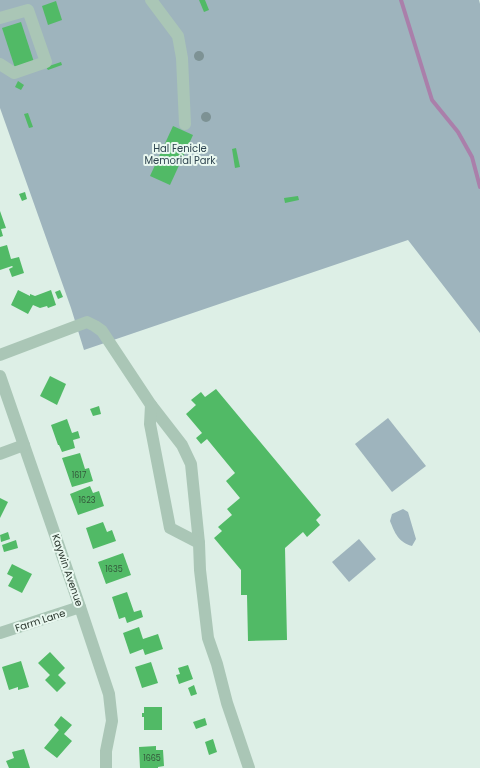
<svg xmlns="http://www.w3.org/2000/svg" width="480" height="768" font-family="Poppins,sans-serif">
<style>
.green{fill:#9eb4bd}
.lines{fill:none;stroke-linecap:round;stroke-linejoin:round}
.stream{stroke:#aa7faa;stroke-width:4}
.building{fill:#51ba66}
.minor{stroke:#aac6b6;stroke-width:12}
.tree{fill:#7d9294}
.labels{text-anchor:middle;stroke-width:4;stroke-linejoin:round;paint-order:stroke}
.number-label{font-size:8px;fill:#33563a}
.park-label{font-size:10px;fill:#2f4550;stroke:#e9f8f0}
.street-label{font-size:10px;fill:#29352c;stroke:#e9f8f0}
</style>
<rect width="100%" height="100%" fill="#ddefe6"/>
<g class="green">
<polygon points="0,0 479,0 480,4 480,333 408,240 84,350 71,308 0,108"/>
<polygon points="388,418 426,466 392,492 355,444"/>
<path d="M403,509L408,512L416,539L412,546C398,542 395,533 390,521L392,514Z"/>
<polygon points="359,539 376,559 349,582 332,562"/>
</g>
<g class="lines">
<polyline class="stream" points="401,0 432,100 458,132 472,157 480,187"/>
</g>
<g class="building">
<polygon points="199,0 205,0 209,10 204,12"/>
<polygon points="56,1 62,20 48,25 42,6"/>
<polygon points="21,22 34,62 15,68 2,28"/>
<polygon points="61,62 62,65 48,70 46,67"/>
<polygon points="18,81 24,85 21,90 15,87"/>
<polygon points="28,113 33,127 29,128 24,114"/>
<polygon points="173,126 193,135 170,185 150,176"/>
<polygon points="236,148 240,167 235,168 232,149"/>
<polygon points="25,192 27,199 22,201 19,194"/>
<polygon points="298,196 299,200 285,203 284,198"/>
<polygon points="0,211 6,228 1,229 3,236 0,237"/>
<polygon points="7,245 11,259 19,257 24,273 12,277 9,269 13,267 12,266 0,270 0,247"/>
<polygon points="18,290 30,296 30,294 35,296 51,290 56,305 48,308 47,306 40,308 33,305 28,314 11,305"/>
<polygon points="60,290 63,297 58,299 55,292"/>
<polygon points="50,376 66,384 57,405 40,396"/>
<polygon points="216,389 321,515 316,520 320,525 307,537 303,532 285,548 287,640 248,641 247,595 241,595 241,570 214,538 222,531 218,527 232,515 227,509 240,498 226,481 235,473 207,439 201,444 196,438 202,433 186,414 196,405 191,400 201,392 205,397"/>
<polygon points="99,406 101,414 93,416 90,409"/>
<polygon points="67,419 72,433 78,431 80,438 73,440 75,448 62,452 59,445 58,445 51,425"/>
<polygon points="80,453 85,469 89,468 93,481 72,487 62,458"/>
<polygon points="90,486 93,493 99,491 104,506 78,515 70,494"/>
<polygon points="0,498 8,502 0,518"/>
<polygon points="103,522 107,532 112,530 116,541 93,549 86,528"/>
<polygon points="8,532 10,539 1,542 0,535"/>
<polygon points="16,540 18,548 4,552 2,545"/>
<polygon points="123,553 131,575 106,584 98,562"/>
<polygon points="12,564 32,574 22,593 8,586 13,577 7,574"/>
<polygon points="127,592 134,612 141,610 143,617 127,623 125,617 119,619 112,597"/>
<polygon points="139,627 143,639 158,634 163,649 145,655 143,649 130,654 123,633"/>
<polygon points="50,652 65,668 58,675 66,683 57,692 45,680 50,675 38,663"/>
<polygon points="21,661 29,687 18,690 18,687 9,690 2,667"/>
<polygon points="151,662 158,683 142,688 135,667"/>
<polygon points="188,665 193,679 179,684 176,675 180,674 178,668"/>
<polygon points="194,685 197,694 191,696 188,688"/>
<polygon points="144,707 162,707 162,730 144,730 144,717 142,717 142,713 144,713"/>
<polygon points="61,716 72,725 64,734 72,741 57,758 44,748 59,730 54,725"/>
<polygon points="205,718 207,725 196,729 193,722"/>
<polygon points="213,739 217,752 209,755 205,742"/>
<polygon points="156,746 156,750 163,750 164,766 158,767 158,768 140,768 139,747"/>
<polygon points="24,749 30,768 9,768 6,761 14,758 12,752"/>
</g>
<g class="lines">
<g class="minor">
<polyline points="151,0 178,36 182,58 185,124"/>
<polyline points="0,18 28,10 46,62 14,73 0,64"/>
<polyline points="0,355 87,322 95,326 102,331 151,405 182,445 191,464 199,543"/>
<polyline points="0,376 80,607 109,694 112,721 106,751 106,768"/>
<polyline points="151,405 150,424 170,528 199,543 200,570 208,638 217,664 227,703 249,768"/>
<polyline points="0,454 24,445"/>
<polyline points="0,633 80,607"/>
</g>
</g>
<g class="tree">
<circle cx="199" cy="56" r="5"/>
<circle cx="206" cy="117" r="5"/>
</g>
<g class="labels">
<g class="number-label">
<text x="79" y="478">1617</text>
<text x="87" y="503">1623</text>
<text x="114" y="572">1635</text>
<text x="152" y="761">1665</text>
</g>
<g class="park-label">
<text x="180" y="152">Hal Fenicle<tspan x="180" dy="12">Memorial Park</tspan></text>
</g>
<g class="street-label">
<text transform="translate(68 570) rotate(71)" y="4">Kaywin Avenue</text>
<text transform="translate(40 620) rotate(-18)" y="4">Farm Lane</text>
</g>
</g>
</svg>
